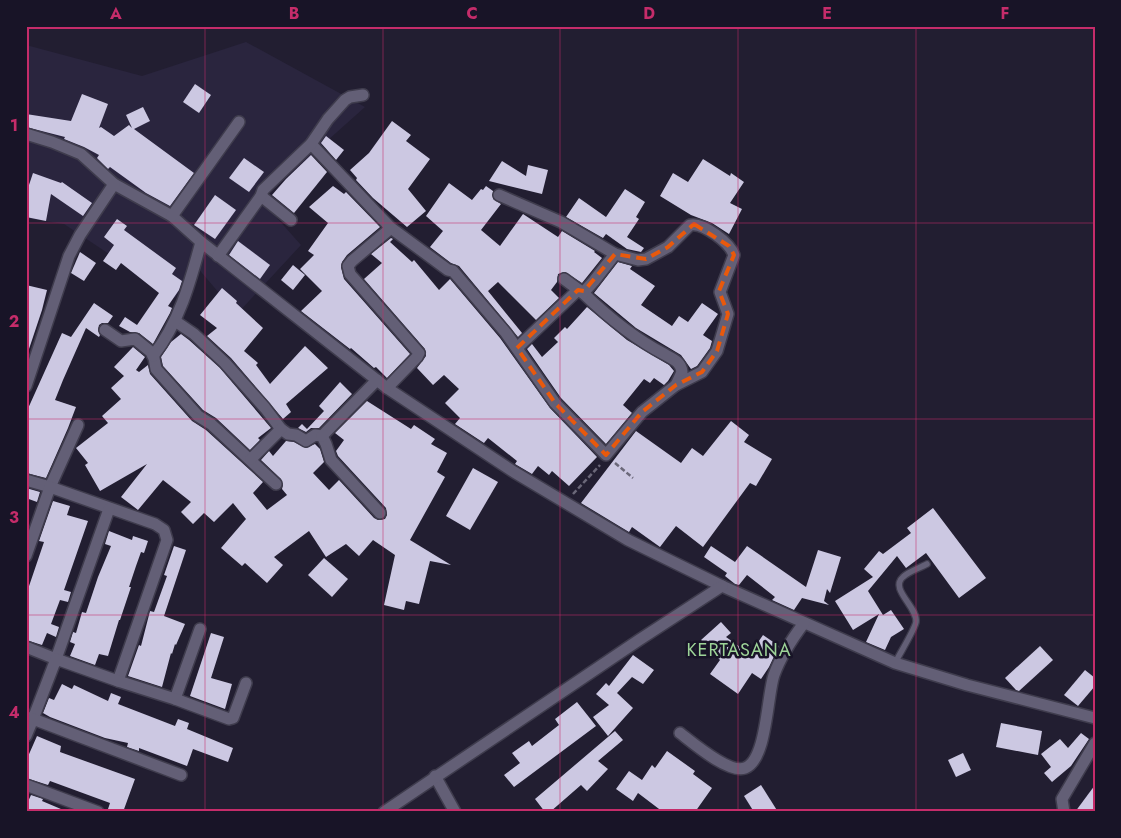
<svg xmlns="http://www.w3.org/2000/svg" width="1121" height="838" font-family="Jost,sans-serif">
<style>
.built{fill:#2a253e}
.building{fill:#ccc8e2}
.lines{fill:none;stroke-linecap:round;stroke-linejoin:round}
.service-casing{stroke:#3f3c4d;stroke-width:8}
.minor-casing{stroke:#3f3c4d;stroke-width:14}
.path{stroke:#6b6879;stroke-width:2.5;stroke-dasharray:5 2.5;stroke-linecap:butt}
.service{stroke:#635f76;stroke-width:5.5}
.minor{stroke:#635f76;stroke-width:11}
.marked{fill:none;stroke:#e8590c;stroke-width:4;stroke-dasharray:10 6;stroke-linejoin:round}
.grid{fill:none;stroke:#c52c6a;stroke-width:1;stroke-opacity:0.55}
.labels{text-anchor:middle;stroke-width:5;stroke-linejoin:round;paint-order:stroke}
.quarter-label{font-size:18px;letter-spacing:1px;fill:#9dd498;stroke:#181427}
.neatline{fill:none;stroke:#c52c6a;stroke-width:2}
.grid-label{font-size:16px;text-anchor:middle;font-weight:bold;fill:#c52c6a}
</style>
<rect width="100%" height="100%" fill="#221e31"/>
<polygon class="built" points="246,42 365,107 261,200 301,245 237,314 196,266 175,298 64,224 26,218 26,45 142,76"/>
<g class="building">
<polygon points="195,84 211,95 199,113 183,102"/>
<polygon points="82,94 108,104 99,128 101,127 114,136 129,125 132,128 126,115 143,107 150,121 134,129 194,173 170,206 146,193 110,167 108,169 97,158 99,155 84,147 64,139 65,137 26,127 26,114 71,121"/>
<polygon points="392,121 411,135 406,141 430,159 408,189 426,211 407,227 373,198 356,180 357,178 350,170 369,153"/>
<polygon points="326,136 344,150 336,160 321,143"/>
<polygon points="311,155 327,172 294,213 272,195 286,179"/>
<polygon points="244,158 264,172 249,192 229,178"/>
<polygon points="703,159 730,176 731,173 744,182 730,203 742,209 729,234 712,223 691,215 660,196 673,173 688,182"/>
<polygon points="502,161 526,176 528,165 548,170 542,194 489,181"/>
<polygon points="33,173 61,183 62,182 92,203 83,216 51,194 46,221 26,217 26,194"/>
<polygon points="449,183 472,200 481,189 483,190 486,186 493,191 493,199 501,204 481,230 500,246 523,214 558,237 562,231 595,251 594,252 602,258 582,283 565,272 558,274 557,282 551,290 559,298 536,320 498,282 488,291 522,333 518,337 459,266 451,263 430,247 443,231 426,216"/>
<polygon points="333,186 344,194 346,192 380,227 347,255 342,262 341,267 344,279 410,354 387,378 376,367 374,368 351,348 350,349 301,311 322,291 300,269 314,255 308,251 328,223 309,207"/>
<polygon points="625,189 645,202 636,217 639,219 627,237 644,248 641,252 627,249 606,234 603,238 566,217 579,198 606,217"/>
<polygon points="215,195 236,210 215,239 194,225"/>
<polygon points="117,219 127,226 124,230 176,268 172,274 182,281 179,290 168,306 172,308 170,313 153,344 139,333 130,332 119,326 125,317 137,325 159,293 121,263 116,270 103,261 114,245 104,237"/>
<polygon points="391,238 393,239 390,242 412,262 414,260 439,290 450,279 500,338 550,408 597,457 569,486 552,471 549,475 538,466 532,474 515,464 517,461 488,438 484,443 455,424 460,418 445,403 459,389 444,375 433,385 417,368 426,356 425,349 364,279 382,263 371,254"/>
<polygon points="238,241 270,265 260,279 229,255"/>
<polygon points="80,252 96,263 84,281 71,273"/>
<polygon points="618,262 632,266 630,269 655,286 641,305 672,326 679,316 688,322 702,303 718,314 703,335 712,341 710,348 697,366 691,369 681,355 636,328 594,293"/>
<polygon points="293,265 305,275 293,290 281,280"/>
<polygon points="26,285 47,290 42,310 28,352 26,352"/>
<polygon points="222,288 237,301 236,303 263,328 244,351 258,363 256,365 270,384 305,346 328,368 286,404 291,412 283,419 231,358 207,336 217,328 200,315"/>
<polygon points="94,303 113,316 108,323 102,323 99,325 98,330 100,335 99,337 86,328 63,380 55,400 76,407 68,428 46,478 26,473 26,413 62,333 71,337"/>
<polygon points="587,307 627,340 669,365 674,371 668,381 664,385 654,378 650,383 644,379 623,405 632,413 606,444 561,398 527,349 532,344 542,357 558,342 554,338 565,327 567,329"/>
<polygon points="181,334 189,340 220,368 271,428 258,438 260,440 250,450 216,418 203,410 163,366 161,357 171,342"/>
<polygon points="133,347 145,357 136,370 139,372 148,365 150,374 192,421 206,430 263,482 253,493 267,510 287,495 282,489 283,485 281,479 261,460 269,451 273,456 286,441 294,442 306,448 315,444 320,449 324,462 313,473 329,490 339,480 374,518 378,520 385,519 387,515 386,508 338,456 336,451 344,440 335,433 367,401 411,429 414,425 435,439 431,444 447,453 437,472 445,477 410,540 451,565 430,561 419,604 406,601 404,610 384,605 395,555 373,540 359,556 346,544 326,557 309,531 274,557 283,565 267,583 245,563 242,566 221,548 246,519 233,503 214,522 204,513 193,524 181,512 191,502 163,480 138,510 121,497 147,464 100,491 85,465 88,463 76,448 108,423 102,416 121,399 111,388 124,376 114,367"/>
<polygon points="340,382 352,394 319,428 311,428 306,432 298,428 302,424 307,429 324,411 319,406"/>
<polygon points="731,421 749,435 744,442 772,459 756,486 750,483 703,547 676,526 660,547 632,527 629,532 581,503 636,431 681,463 692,448 703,456"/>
<polygon points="473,468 498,482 470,530 446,516"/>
<polygon points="26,488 40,492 37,502 26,498"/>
<polygon points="53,501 70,506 67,515 88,521 64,590 71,592 68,602 60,600 51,624 59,627 56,637 47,633 42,645 26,640 26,595 44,542 39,541"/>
<polygon points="933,508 986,578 959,598 926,553 906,568 897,556 868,591 883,615 891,610 904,629 891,637 885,650 866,642 879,614 853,630 835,601 873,577 864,569 879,551 883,554 911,533 907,528"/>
<polygon points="109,531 132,540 133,536 148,541 144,553 141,552 136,566 129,587 131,587 120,620 119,620 108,656 99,654 95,665 70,656 75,644 70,642 73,632 76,633 82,612 86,613 98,577 111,546 105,544"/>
<polygon points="174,546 186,550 164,616 185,624 176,645 175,644 172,654 171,653 162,687 128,676 139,645 141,646 150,611 154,612 167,576 164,575"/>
<polygon points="711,546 735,562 747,546 806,587 818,550 841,557 830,593 827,589 824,601 829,605 802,598 794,610 772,600 775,597 747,575 739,585 735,584 725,576 727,573 704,557"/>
<polygon points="324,558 348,579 332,597 308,575"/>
<polygon points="721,622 731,633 726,637 750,654 763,635 779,646 769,667 761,679 752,673 738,694 710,674 720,660 701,640"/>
<polygon points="211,633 224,637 211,678 232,684 225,709 190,696"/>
<polygon points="1040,646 1053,660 1019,691 1016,690 1005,678"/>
<polygon points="633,655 654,670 643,684 632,677 617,693 633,708 608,736 593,717 609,705 596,694 606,683 609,686"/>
<polygon points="1085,670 1095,678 1095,686 1078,706 1064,695"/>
<polygon points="62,684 72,689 74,685 108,701 111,693 121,697 118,704 175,726 178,719 189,723 187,729 233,748 228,762 193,749 187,766 139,748 139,751 127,747 128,743 105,738 50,717 43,713 49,698 54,700"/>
<polygon points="577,702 596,726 514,787 504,775 520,763 512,753 529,741 532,746 559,725 555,719"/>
<polygon points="1001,723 1042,731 1038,755 996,747"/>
<polygon points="615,731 623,740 598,761 608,769 587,791 581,785 550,812 545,812 535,799"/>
<polygon points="1081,733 1089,739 1071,766 1052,782 1044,773 1051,767 1041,754 1060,739 1068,748"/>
<polygon points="37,736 61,746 60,752 135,779 123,812 107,812 110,803 50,781 48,785 26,778 26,761"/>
<polygon points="667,751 695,771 693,774 712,788 695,812 663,812 638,793 633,801 616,789 629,771 642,780 652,765 655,768"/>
<polygon points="963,753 971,770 956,777 948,760"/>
<polygon points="761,785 778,812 754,812 744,796"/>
<polygon points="1095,785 1095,812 1075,812"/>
<polygon points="31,795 43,799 42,801 68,812 26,812 26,806"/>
</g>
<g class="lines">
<g class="service-casing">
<path id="service" d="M895,663C900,653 914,631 916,622C918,607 889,589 903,577C909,571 920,568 927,564"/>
</g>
<g class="minor-casing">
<g id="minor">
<polyline points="26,134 52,142 81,154 114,184 172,216 201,242 387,388 514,472 628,540 722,586 895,663 967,685 1095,718"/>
<path d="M311,144L391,228L448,270L453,271L506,333L555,403L606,455L642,412L676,385L682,372C681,361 672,359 664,354C633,338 608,317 583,293L594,281L615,254"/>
<path d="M499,195L561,222L615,254L638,260L646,259L668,247L690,225C703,222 730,243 734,255L720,292L728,314L717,351L702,372L676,385"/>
<polyline points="261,196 291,220"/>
<polyline points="172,216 239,122"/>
<polyline points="218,256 261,196 263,190 311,144 328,119 345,100 350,97 363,95"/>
<polyline points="564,279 583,293"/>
<polyline points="175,321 194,334 225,363 265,408 281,429 288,434 296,435 306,441 315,435 322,436 326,444 331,460 380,513"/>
<polyline points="105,330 121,341 135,339 151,352 154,358 156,369 198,416 211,424 276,484"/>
<polyline points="517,348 578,290"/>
<path d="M153,356C179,323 190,283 201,242"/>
<polyline points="26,386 69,256 80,235 114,184"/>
<polyline points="387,388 417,357 419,353 350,274 348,266 352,261 391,228"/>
<polyline points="322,436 377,380"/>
<polyline points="251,459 281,429"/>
<polyline points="26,480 50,487 78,425"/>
<polyline points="26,556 50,487 155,524 164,530 167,540 118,681"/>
<polyline points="26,647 56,659 109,509"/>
<polyline points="175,699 200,629"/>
<polyline points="26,717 33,719 56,659 118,681 175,699 229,719 233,718 246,683"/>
<path d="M680,733C693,743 729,774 745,768C767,760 767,695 774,675C781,655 792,639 804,623"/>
<polyline points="26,736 33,719 181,775"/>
<polyline points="435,776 455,812"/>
<polyline points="26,785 98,812"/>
<polyline points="384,812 639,640 722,586"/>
<polyline points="1064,812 1062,799 1095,743"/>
</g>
</g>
<g class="path">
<polyline points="615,463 633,478"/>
<polyline points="573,494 600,465"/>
</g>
<use href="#service" class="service"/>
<use href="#minor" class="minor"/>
</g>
<path class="marked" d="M694,224L729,246L734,255L719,291L728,314L717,351L702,372L676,385L642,412L606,455L555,403L517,348L578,290L584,291L615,254L646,259L668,247Z"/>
<path class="grid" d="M205,26V812M383,26V812M560,26V812M738,26V812M916,26V812M26,223H1095M26,419H1095M26,615H1095"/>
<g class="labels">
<g class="quarter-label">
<text x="739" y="656">KERTASANA</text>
</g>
</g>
<rect width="1121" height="838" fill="none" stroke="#181427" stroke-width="55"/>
<rect x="28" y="28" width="1066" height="782" class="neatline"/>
<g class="grid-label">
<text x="116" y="19">A</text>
<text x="294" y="19">B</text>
<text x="472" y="19">C</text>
<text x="649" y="19">D</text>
<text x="827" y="19">E</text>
<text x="1005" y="19">F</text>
<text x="14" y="131">1</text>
<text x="14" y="327">2</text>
<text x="14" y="523">3</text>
<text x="14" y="718">4</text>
</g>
</svg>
